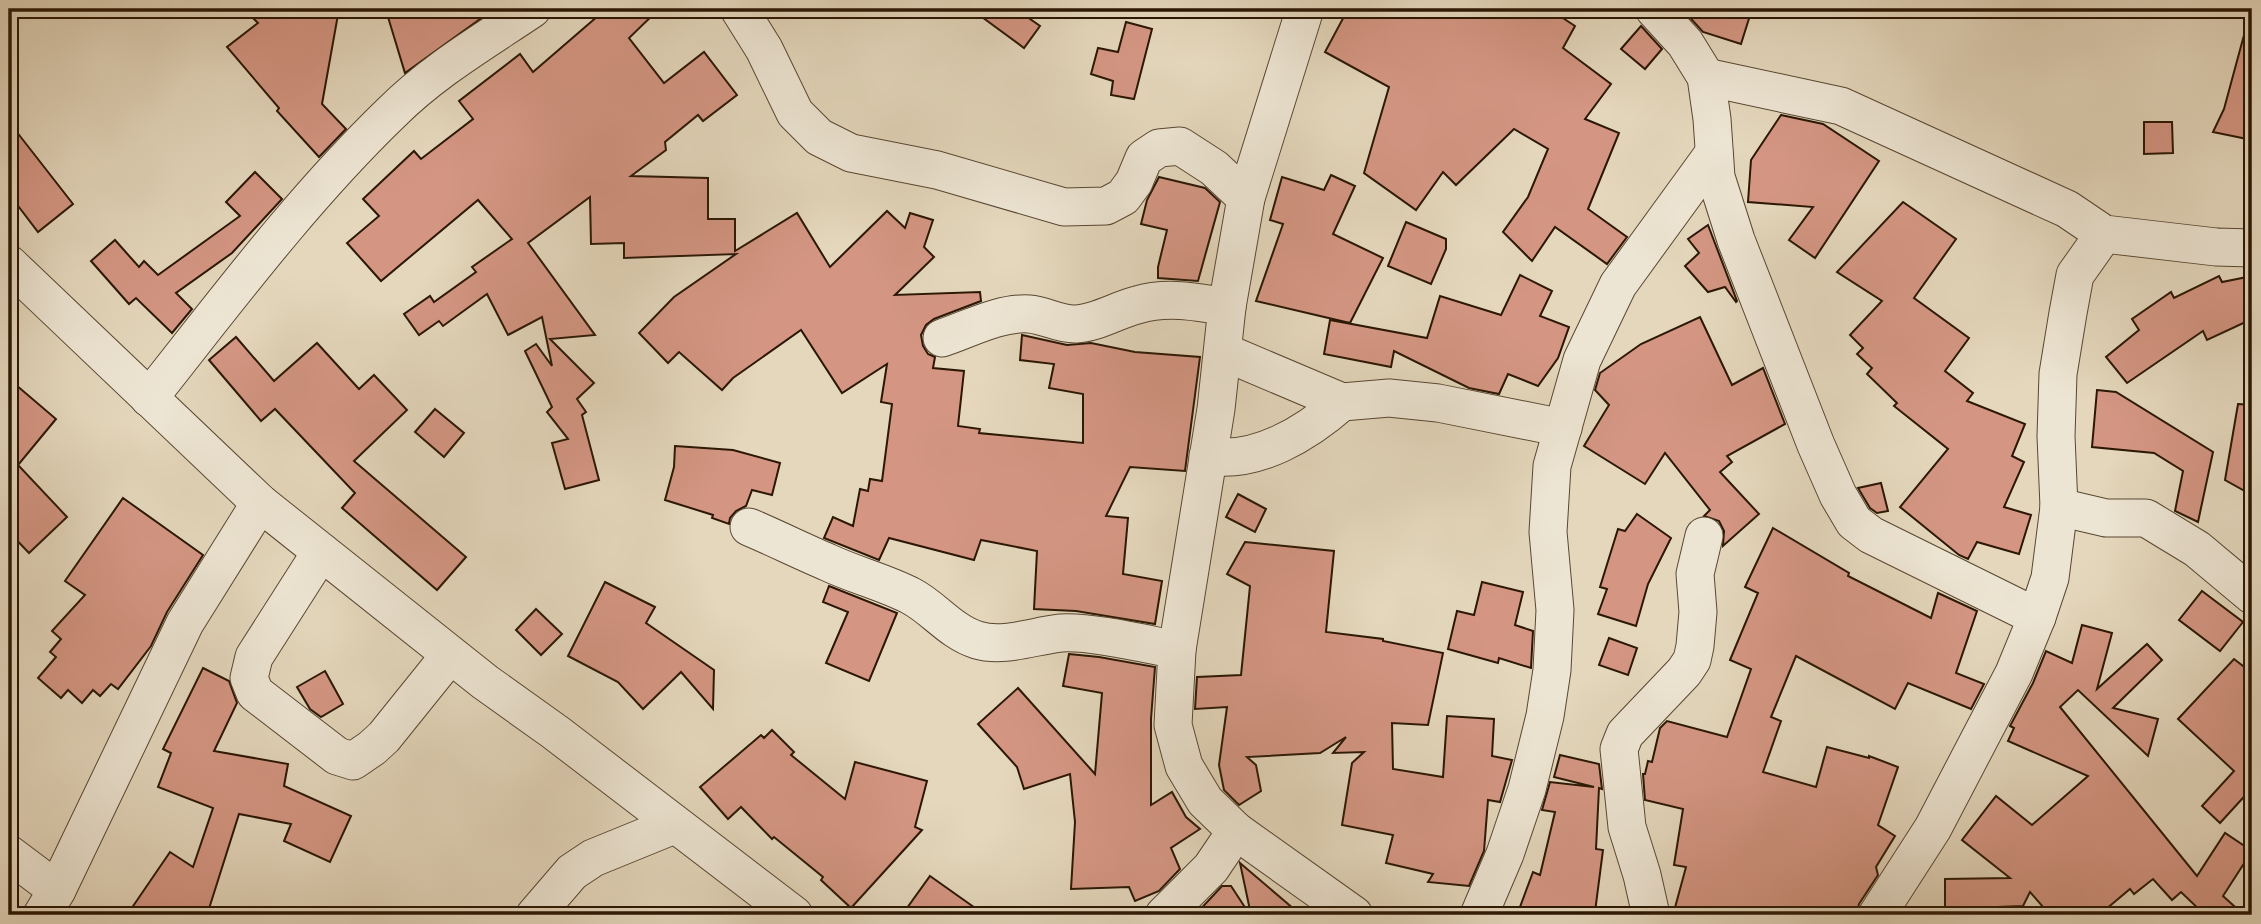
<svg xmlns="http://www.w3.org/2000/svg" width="2261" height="924" font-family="'Gentium Book Plus',serif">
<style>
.building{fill:#d49683;stroke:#2b1704;stroke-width:2}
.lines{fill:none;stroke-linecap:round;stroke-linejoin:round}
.minor-casing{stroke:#594732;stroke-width:39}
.minor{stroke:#ede5d3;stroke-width:37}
</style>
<rect width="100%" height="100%" fill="#e4d7bc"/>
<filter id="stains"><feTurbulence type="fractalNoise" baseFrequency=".00286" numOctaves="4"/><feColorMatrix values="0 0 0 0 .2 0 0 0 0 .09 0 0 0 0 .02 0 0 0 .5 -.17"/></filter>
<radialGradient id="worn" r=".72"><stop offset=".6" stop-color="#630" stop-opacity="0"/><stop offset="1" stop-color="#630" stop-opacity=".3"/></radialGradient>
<g class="building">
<polygon points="244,9 339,9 322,104 346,129 319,157 277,111 279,108 227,47 258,23"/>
<polygon points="416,9 494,9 405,73 388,17"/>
<polygon points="606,9 659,9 629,38 664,83 704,52 737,95 703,121 698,115 665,142 666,150 631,176 708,178 708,219 735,219 735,251 797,213 830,267 887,211 905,228 910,213 933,220 924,247 934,257 895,295 980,292 981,301 934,319 926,325 921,335 923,346 928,354 935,357 933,368 964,371 958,426 980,429 979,433 1083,443 1083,394 1049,388 1054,364 1020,360 1022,335 1067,345 1091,343 1135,352 1200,357 1185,471 1130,467 1106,516 1128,518 1123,574 1162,581 1155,624 1076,611 1034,609 1037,551 981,540 974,560 889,538 879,560 824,538 833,517 853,526 860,489 868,491 870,479 882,481 892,404 881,402 887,364 842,393 801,330 733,378 722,390 679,352 668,363 639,333 674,297 736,254 624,258 624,243 591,244 590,197 528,243 595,335 550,339 594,383 577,399 586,412 582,415 599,480 565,489 552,443 568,439 547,412 552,407 525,351 536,344 552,366 542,317 508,335 487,294 443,326 439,321 419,335 404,314 430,296 434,302 476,272 472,267 512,239 478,200 381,281 347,243 379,216 363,199 414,151 421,159 473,119 459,101 520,54 533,72"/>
<polygon points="971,9 1016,9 1040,26 1024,48"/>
<polygon points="1348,9 1549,9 1575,26 1563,48 1611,84 1585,119 1619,133 1588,209 1627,237 1607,264 1555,227 1532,261 1503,232 1528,197 1548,149 1514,129 1456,185 1443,172 1416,210 1364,173 1389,87 1325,52"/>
<polygon points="1682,9 1752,9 1741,44 1703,32"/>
<polygon points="1126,22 1152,29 1134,99 1111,95 1113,81 1091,74 1098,48 1118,52"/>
<polygon points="1641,26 1662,49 1645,69 1621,49"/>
<polygon points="2244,35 2252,36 2252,140 2213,132 2224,109"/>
<polygon points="1781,115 1823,124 1879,161 1815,258 1789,240 1813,207 1748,202 1751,160"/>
<polygon points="9,122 73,204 38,232 9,194"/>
<polygon points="2144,122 2172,122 2173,153 2144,154"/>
<polygon points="255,172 282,199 232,253 176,293 192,309 172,333 136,298 129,304 91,261 115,240 139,267 144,261 158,275 240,216 226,202"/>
<polygon points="1331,175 1355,186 1333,234 1383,258 1350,323 1256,301 1283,224 1270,220 1282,177 1324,190"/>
<polygon points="1159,177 1205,188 1220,202 1198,281 1158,278 1158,267 1167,230 1141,224 1147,200"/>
<polygon points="1903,202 1956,239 1914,298 1969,338 1945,371 1973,393 1967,401 2025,424 2012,456 2024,462 2004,507 2031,515 2019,554 1977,542 1968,559 1959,555 1900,507 1948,449 1894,406 1897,403 1867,374 1872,368 1857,354 1863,348 1850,335 1882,301 1837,272"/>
<polygon points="1406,222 1446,239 1446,249 1431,284 1388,266"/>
<polygon points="1708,225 1737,301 1736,302 1725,287 1708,292 1685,266 1699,253 1688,239"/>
<polygon points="1520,275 1552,291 1540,316 1569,327 1558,358 1538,386 1508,374 1499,394 1469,388 1394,351 1391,367 1324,354 1330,320 1427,338 1440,296 1501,315"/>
<polygon points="2219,276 2222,282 2252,276 2252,319 2207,340 2203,331 2127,383 2106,357 2139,330 2132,319 2171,292 2174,298"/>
<polygon points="1700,317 1732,385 1763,368 1785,424 1727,456 1732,462 1720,472 1759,514 1723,546 1724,531 1719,521 1704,516 1710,510 1665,453 1645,484 1584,446 1609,405 1595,390 1600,373 1641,344"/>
<polygon points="236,337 274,381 317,343 359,389 374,375 407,410 354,461 466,557 437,590 342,508 355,493 275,409 261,421 209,360"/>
<polygon points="9,379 56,419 18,465 67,517 29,553 9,532"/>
<polygon points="2097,390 2116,392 2213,452 2198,522 2175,511 2183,471 2154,453 2092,447"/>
<polygon points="2238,404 2252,405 2252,495 2225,480"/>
<polygon points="435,409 464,433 444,457 415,432"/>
<polygon points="675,446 733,450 780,463 772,495 752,490 746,506 736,511 730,518 729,524 712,518 713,515 665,500 674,467"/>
<polygon points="1881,483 1888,511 1877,513 1870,508 1858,488"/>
<polygon points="1238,494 1266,509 1255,532 1226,517"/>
<polygon points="123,498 203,555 167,612 151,646 118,689 111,684 100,696 93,690 82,703 68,690 61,698 38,678 56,657 50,652 61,639 52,631 85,595 65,581"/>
<polygon points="1637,514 1671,538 1648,584 1636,626 1598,614 1607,589 1600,587 1618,529 1625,531"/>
<polygon points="1773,528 1849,573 1848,576 1931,618 1938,593 1977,611 1956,673 1984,684 1971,709 1908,683 1895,709 1796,656 1771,717 1781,721 1763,772 1816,787 1827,747 1869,758 1869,756 1898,767 1878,825 1895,836 1876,867 1878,875 1859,904 1856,915 1673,915 1686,867 1674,865 1683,809 1645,800 1643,774 1645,774 1648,761 1652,762 1660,728 1667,721 1727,737 1751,669 1730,660 1758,593 1745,587"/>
<polygon points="1245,542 1334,551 1326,632 1383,639 1383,641 1443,653 1428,725 1392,723 1393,769 1443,777 1447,716 1494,719 1492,756 1512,760 1500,802 1488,800 1484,851 1469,886 1428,882 1433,874 1386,863 1393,835 1342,825 1352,763 1364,752 1333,753 1346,737 1320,753 1247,757 1256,765 1261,791 1239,805 1224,790 1219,765 1227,707 1195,709 1197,677 1241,675 1250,586 1227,574"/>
<polygon points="605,582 655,607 646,623 714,670 713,709 681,672 643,709 618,682 568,656"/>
<polygon points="1482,582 1523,592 1515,625 1533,631 1531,668 1499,658 1498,663 1448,649 1457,611 1474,615"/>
<polygon points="829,586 897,613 869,681 826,663 848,612 823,602"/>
<polygon points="2202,591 2243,622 2220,651 2179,620"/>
<polygon points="536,609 562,634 541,655 516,630"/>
<polygon points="2082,625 2112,633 2097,689 2147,644 2162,660 2113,708 2158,719 2148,756 2078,690 2060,707 2197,876 2225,833 2252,851 2223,896 2244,915 2205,915 2181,892 2172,900 2153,879 2134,894 2130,889 2099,915 2050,915 2030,892 2023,906 1945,909 1945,879 2010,878 1962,840 1996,796 2032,825 2088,776 2008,741 2014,728 2010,726 2033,683 2046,651 2072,663"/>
<polygon points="1609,638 1637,648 1628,675 1599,665"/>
<polygon points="1069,654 1099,657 1155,667 1151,719 1151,805 1172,792 1186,817 1200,829 1171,848 1180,869 1159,891 1135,901 1129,887 1071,889 1075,822 1070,774 1024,789 1017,767 978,724 1018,688 1095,774 1102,693 1063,686"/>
<polygon points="2234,659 2252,673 2252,788 2220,823 2202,806 2234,771 2178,719"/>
<polygon points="203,668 229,681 237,703 214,751 288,764 284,786 351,816 330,862 284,841 291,824 239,814 207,915 127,915 170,852 193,867 213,808 158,787 171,753 163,749"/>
<polygon points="325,671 343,704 321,717 310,709 297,687"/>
<polygon points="772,730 794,752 791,755 845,799 855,762 927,781 915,827 922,830 851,908 821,880 823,877 774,837 772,839 741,807 728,819 700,787 761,735 764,738"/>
<polygon points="1560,755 1599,764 1602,789 1599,788 1596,849 1603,850 1595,912 1548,908 1545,915 1517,915 1533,872 1540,875 1555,812 1542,810 1550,782 1594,787 1554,777"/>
<polygon points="1240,863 1301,915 1251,915"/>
<polygon points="930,876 985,915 902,915"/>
<polygon points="1222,886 1231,886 1250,915 1195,915"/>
</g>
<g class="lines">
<g class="minor-casing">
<g id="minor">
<polyline points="739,9 764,49 795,113 819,137 851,153 937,170 1064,207 1106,206 1123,197 1134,182 1144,158 1159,148 1180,146 1214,168 1246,198"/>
<polyline points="1305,9 1246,198 1227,307 1216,409 1177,650 1173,725 1184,766 1205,801 1236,831 1354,915"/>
<polyline points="1654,9 1685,43 1706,77 1712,119 1716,177 1736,240 1816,445 1838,495 1854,522 1871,535 2037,617"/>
<polyline points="1706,77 1841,106 2067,209 2104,234 2216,247 2252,248"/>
<polyline points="9,264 260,503 485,682 555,732 794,915"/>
<path d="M942,338C969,329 1000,312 1029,314C1045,315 1060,325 1076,324C1097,323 1117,310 1137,305C1167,296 1198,302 1227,307"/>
<polyline points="1224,352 1342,402 1389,398 1438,403 1563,428"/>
<path d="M149,398C226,301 301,200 391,113C433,71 483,42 532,9"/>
<path d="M1208,456C1257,464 1307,433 1342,402"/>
<polyline points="2059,507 2106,518 2146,518 2197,549 2252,595"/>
<path d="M749,527C775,538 801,551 827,562C854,575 884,582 911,596C934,608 951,632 977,640C1004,648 1033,636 1061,633C1091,631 1145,644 1177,650"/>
<polyline points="321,552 254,657 249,678 255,693 337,756 353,761 372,748 384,737 450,655"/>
<polyline points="9,854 57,890"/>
<polyline points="42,915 57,890 185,623 260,503"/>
<polyline points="535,915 572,872 593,858 674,825"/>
<polyline points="1164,915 1211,868 1236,831"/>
<polyline points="1479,915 1505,854 1527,789 1545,716 1552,670 1555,610 1548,532 1552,466 1582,360 1618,285 1714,153"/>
<polyline points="1651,915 1642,875 1627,827 1619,749 1625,734 1684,672 1692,660 1695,646 1698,612 1695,574 1704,536"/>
<polyline points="1877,915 1933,828 2014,673 2037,617 2050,578 2059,507 2056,436 2058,374 2068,313 2075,275 2104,234"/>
</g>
</g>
<use href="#minor" class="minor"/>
</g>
<rect width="2261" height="924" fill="none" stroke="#e4d7bc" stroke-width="35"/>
<rect x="10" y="10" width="2240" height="903" fill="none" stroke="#2b1704" stroke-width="3.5"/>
<rect x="18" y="18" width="2226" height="889" fill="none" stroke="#2b1704" stroke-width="2"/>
<rect width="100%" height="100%" filter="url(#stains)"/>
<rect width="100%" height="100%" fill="url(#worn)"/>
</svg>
